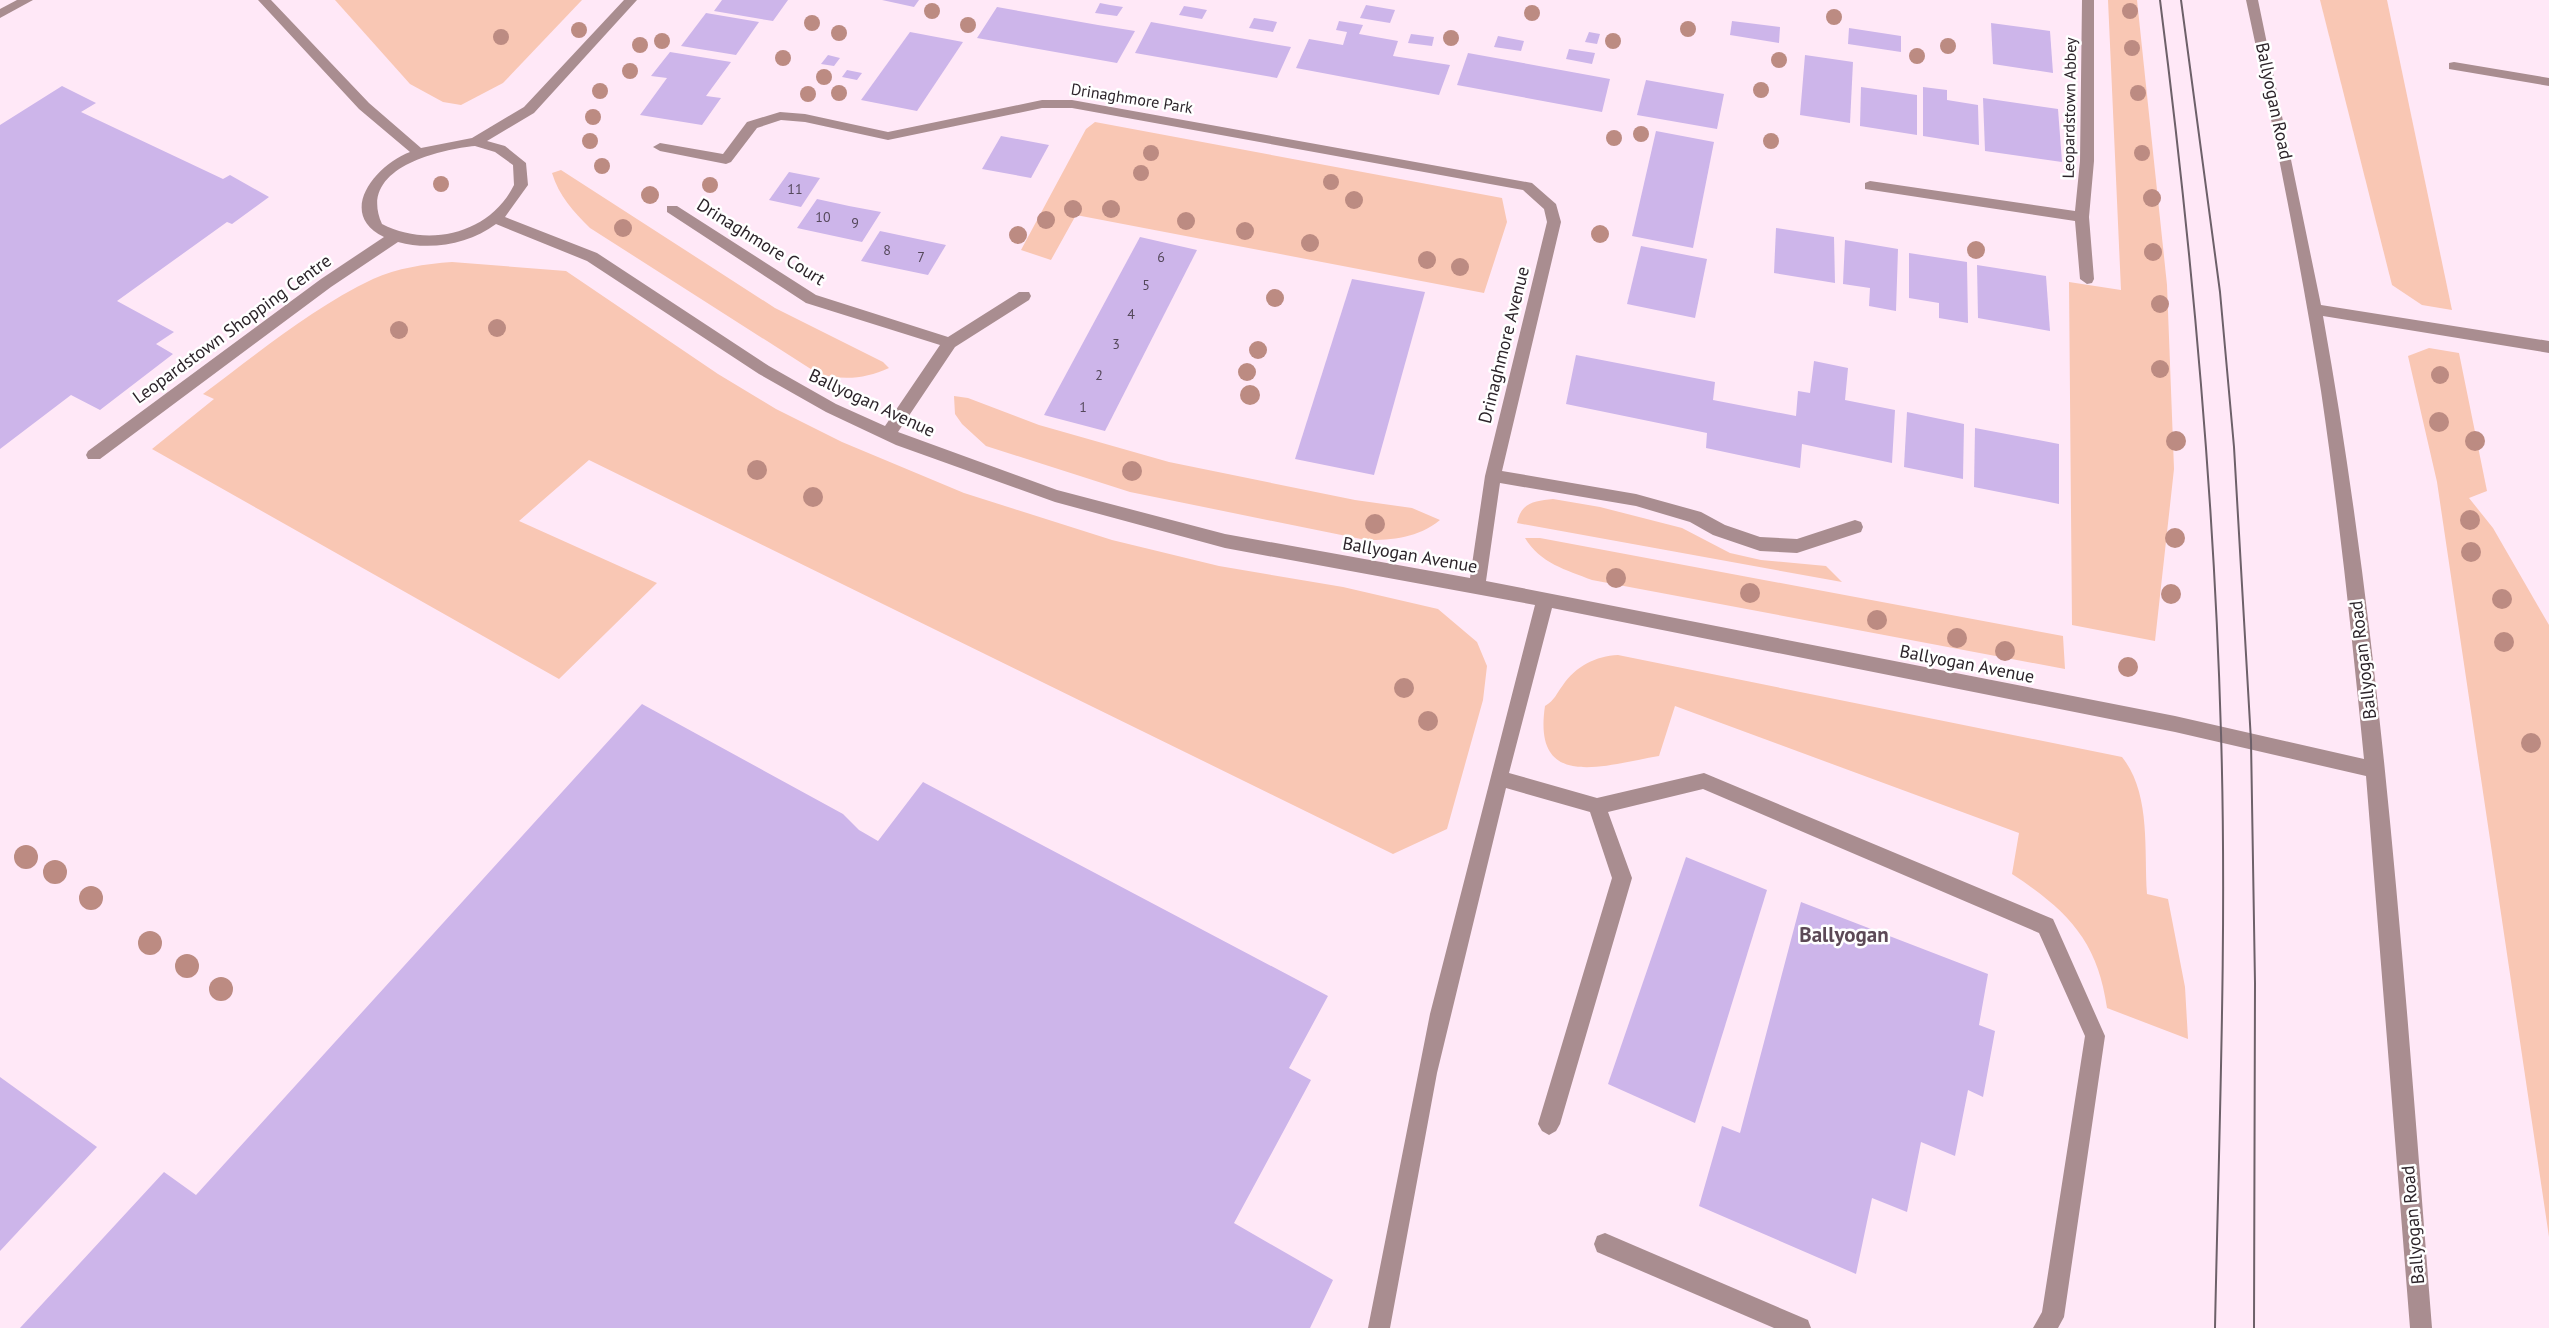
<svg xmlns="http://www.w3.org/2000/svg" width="2549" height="1328" font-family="'PT Sans',sans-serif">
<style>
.green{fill:#f9c7b4}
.building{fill:#cdb5ea}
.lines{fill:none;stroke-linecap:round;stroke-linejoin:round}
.minor{fill:#a98d90;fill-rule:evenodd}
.tram{stroke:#6d6069;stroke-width:2}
.tree{fill:#bc8b82}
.labels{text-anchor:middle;stroke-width:5;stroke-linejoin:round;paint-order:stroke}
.number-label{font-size:14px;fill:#54485a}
.far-street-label{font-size:16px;fill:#2c242a;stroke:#fff}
.street-label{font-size:18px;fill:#2c242a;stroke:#fff}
.quarter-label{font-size:21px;font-weight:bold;fill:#5c4956;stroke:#fff}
</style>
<rect width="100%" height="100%" fill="#ffe8f7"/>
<g class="green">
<polygon points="335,0 582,0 503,83 461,105 443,102 410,84"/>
<polygon points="2108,0 2137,0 2167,285 2174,469 2155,641 2072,625 2069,282 2121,290"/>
<polygon points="2320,0 2387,0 2452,310 2422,305 2392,285"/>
<polygon points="1095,122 1502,198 1507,222 1484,293 1076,215 1051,260 1021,250 1086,129"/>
<path d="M561,170L775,308L883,362L889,368C865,379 842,381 817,373L590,228C573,211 559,196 552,173Z"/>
<path d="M452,262L566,271L718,374L776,409L842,442L964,493L1112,540L1219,566L1343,587L1438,609L1477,642L1487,666L1483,700L1447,829L1393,854L589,460L519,521L657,583L559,679L152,449L214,399L203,394C257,354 312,308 373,279C397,268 425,264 452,262Z"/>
<polygon points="2429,348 2459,353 2487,491 2469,498 2493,528 2549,625 2549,1237 2437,482 2408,356"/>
<path d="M954,396L968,398L1039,425L1169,462L1355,500L1412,508L1440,520C1418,538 1393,540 1366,540L1130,492L986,446L962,424L955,414Z"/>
<path d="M1553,499L1600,507L1682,528L1730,553L1761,560L1826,566L1842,582L1517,523C1521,502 1535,501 1553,499Z"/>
<path d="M1525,538H1540L2063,636L2065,669L1592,580C1566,570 1540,563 1525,538Z"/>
<path d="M1618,655L2122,757C2151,793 2144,849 2147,894L2168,899L2185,987L2188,1039L2107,1008C2098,941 2067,910 2012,874L2019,833L1675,706L1659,756C1605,765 1532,792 1545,706C1555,700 1556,694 1563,685C1576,666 1596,656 1618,655Z"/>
</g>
<g class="building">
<polygon points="722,0 788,0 773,21 714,11"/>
<polygon points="882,0 919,0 914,7"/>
<polygon points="1100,3 1110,5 1123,7 1117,16 1095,13"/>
<polygon points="1366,5 1395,10 1390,23 1360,18"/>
<polygon points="1184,6 1196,8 1207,10 1202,19 1179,15"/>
<polygon points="997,7 1098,25 1135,31 1117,63 977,38"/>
<polygon points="706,13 759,22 736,55 681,46"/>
<polygon points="1254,18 1267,20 1277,22 1273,32 1249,28"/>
<polygon points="1339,21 1363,25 1359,34 1398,41 1393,56 1450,65 1439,95 1296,68 1309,39 1343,45 1347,32 1336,30"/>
<polygon points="1732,21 1780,27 1779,43 1730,35"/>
<polygon points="1151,22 1256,41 1291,47 1277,78 1135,53"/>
<polygon points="1991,23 2050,31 2053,73 1993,64"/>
<polygon points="1849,28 1901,36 1901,52 1848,44"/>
<polygon points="910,32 963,42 917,111 861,100"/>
<polygon points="1589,32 1600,34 1597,44 1585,42"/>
<polygon points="1411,34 1434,37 1432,46 1408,43"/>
<polygon points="1498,36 1524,41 1521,51 1494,47"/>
<polygon points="1569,49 1595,53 1592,64 1566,59"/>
<polygon points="670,52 731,62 706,96 721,98 702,125 640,115 667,78 651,76"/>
<polygon points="1468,53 1610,79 1602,112 1457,85"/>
<polygon points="828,55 840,58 834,66 821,64"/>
<polygon points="1805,55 1853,62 1850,123 1800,115"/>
<polygon points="847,70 862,73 857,80 842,77"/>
<polygon points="1646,80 1724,94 1717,129 1637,115"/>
<polygon points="62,86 96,103 81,112 223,179 230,175 269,197 232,224 227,222 117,301 174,332 156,344 173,354 100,410 71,395 0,449 0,125"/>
<polygon points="1861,87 1917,95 1917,135 1860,126"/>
<polygon points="1923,87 1947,90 1947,100 1978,105 1979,145 1923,136"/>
<polygon points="1983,98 2058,109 2062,162 1985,151"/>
<polygon points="1656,131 1714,142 1693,248 1632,236"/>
<polygon points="1001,136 1049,145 1031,178 982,169"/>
<polygon points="789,172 820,178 801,207 769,200"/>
<polygon points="817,199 849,206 881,212 862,242 797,228"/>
<polygon points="1776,228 1834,237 1835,283 1774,273"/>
<polygon points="880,231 946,245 928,275 861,261"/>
<polygon points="1140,237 1197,250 1105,431 1044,415"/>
<polygon points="1845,240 1898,249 1896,311 1869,306 1870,288 1843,284"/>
<polygon points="1641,246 1707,259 1695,318 1627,304"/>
<polygon points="1909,253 1967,262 1968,323 1939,318 1939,303 1909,298"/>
<polygon points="1977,265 2046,276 2050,331 1978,318"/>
<polygon points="1352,279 1425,292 1374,475 1295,459"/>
<polygon points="1576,355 1715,382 1713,400 1796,416 1798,391 1810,393 1814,361 1848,368 1845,400 1895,410 1892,463 1802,444 1800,468 1706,448 1707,433 1566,404"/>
<polygon points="1907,412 1964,424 1963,479 1904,467"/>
<polygon points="1975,428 2059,444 2059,504 1974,487"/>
<polygon points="642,704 843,814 859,830 878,841 923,782 1328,996 1289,1068 1311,1080 1234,1223 1333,1280 1310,1328 20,1328 164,1172 196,1195"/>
<polygon points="1686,857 1767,890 1695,1123 1608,1084"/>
<polygon points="1801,902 1988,974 1979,1025 1995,1031 1983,1097 1968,1090 1955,1156 1921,1142 1907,1212 1872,1198 1856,1274 1699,1206 1722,1126 1740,1133"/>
<polygon points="0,1077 97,1147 0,1251"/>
</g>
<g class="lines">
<g class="minor">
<polygon points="17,0 33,0 0,18 0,9"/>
<path d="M258,0H271L369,103L421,148L472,138L524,107L624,0H637L534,113L487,141L505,146L526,163L528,185L505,217L597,253L769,366L836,404L885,426L940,345L806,303L667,212V206H677L816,295L948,337L1019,292H1029L1031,296L1029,300L955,347L898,432L1057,490L1225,534L1470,578L1485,476L1547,222L1544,209L1523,190L1072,108H1042L888,140L805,122L781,120L757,128L731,162L726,164L660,151L653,147L660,143L723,154L747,122L780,112L805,114L888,132L1042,100H1072L1532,183L1556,204L1561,222L1502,471L1636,494L1701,512L1725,525L1760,537L1797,539L1855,520L1861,522L1863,527L1861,532L1797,553L1760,551L1713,535L1690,522L1636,506L1500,483L1486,581L2175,716L2364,759C2352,636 2339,513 2321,391C2300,259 2274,130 2246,0H2258L2321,305L2549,341V353L2323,316C2383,650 2405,989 2432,1328H2410L2366,776L2175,732L1552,608L1509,773L1597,798L1704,773L2053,919L2105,1036L2064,1317L2058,1328H2033L2042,1312L2085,1036L2039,933L1703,789L1608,812L1632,878L1560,1124L1556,1131L1549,1135L1542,1131L1538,1124L1612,878L1590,812L1506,788L1437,1073L1390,1328H1368L1430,1014L1535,605L1225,548L1055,502L896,445L826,412L759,374L587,261L496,224C469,244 431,251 398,242L331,287L100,459H88L86,455L88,451L321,279L384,237C336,214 375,165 410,152L359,109ZM475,146L495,152L513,165L514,185C490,234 428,248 382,224C357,169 436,150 475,146Z"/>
<polygon points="2082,0 2094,0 2094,161 2089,217 2094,279 2092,283 2087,284 2080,279 2075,221 1865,189 1865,183 1870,181 2075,211 2080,161"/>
<polygon points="2454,62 2549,78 2549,86 2449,69 2449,63"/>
<polygon points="1605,1233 1808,1320 1811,1328 1774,1328 1597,1252 1594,1244 1597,1236"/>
</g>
<g class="tram">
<path d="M2160,0C2191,243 2214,488 2221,733C2227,931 2219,1130 2215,1328"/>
<polyline points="2181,0 2220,292 2234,447 2251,741 2255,983 2254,1328"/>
</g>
</g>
<g class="tree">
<circle cx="932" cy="11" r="8"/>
<circle cx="2130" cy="11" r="8"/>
<circle cx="1532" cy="13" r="8"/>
<circle cx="1834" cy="17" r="8"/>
<circle cx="812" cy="23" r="8"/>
<circle cx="968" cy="25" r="8"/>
<circle cx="1688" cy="29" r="8"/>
<circle cx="579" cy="30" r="8"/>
<circle cx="839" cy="33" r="8"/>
<circle cx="501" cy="37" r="8"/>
<circle cx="1451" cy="38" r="8"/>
<circle cx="662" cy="41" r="8"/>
<circle cx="1613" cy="41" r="8"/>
<circle cx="640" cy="45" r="8"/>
<circle cx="1948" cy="46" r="8"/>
<circle cx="2132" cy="48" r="8"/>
<circle cx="1917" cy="56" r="8"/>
<circle cx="783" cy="58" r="8"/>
<circle cx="1779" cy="60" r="8"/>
<circle cx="630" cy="71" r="8"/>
<circle cx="824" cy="77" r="8"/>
<circle cx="1761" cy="90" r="8"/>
<circle cx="600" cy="91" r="8"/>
<circle cx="839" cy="93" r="8"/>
<circle cx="2138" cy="93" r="8"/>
<circle cx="808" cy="94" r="8"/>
<circle cx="593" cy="117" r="8"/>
<circle cx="1641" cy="134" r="8"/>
<circle cx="1614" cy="138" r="8"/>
<circle cx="590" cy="141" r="8"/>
<circle cx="1771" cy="141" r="8"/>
<circle cx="1151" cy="153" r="8"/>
<circle cx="2142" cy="153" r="8"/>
<circle cx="602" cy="166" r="8"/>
<circle cx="1141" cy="173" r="8"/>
<circle cx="1331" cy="182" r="8"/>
<circle cx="441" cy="184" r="8"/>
<circle cx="710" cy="185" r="8"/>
<circle cx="650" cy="195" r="9"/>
<circle cx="2152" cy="198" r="9"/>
<circle cx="1354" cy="200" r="9"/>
<circle cx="1073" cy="209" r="9"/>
<circle cx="1111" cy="209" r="9"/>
<circle cx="1046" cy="220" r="9"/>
<circle cx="1186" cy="221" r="9"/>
<circle cx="623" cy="228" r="9"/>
<circle cx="1245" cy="231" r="9"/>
<circle cx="1600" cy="234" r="9"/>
<circle cx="1018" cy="235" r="9"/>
<circle cx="1310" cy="243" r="9"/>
<circle cx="1976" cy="250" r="9"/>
<circle cx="2153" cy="252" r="9"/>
<circle cx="1427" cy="260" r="9"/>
<circle cx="1460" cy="267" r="9"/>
<circle cx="1275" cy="298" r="9"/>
<circle cx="2160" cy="304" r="9"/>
<circle cx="497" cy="328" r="9"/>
<circle cx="399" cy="330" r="9"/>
<circle cx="1258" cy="350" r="9"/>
<circle cx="2160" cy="369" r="9"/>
<circle cx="1247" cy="372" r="9"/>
<circle cx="2440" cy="375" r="9"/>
<circle cx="1250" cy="395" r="10"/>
<circle cx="2439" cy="422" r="10"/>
<circle cx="2176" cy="441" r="10"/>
<circle cx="2475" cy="441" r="10"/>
<circle cx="757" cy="470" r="10"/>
<circle cx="1132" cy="471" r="10"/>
<circle cx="813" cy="497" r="10"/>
<circle cx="2470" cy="520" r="10"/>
<circle cx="1375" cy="524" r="10"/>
<circle cx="2175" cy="538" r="10"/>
<circle cx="2471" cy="552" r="10"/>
<circle cx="1616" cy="578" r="10"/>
<circle cx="1750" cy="593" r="10"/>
<circle cx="2171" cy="594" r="10"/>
<circle cx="2502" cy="599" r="10"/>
<circle cx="1877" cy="620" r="10"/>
<circle cx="1957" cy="638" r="10"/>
<circle cx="2504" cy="642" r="10"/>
<circle cx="2005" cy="651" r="10"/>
<circle cx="2128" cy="667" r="10"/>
<circle cx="1404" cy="688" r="10"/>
<circle cx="1428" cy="721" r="10"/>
<circle cx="2531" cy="743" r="10"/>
<circle cx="26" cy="857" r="12"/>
<circle cx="55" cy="872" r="12"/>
<circle cx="91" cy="898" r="12"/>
<circle cx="150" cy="943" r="12"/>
<circle cx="187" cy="966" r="12"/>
<circle cx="221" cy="989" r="12"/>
</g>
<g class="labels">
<g class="number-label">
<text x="795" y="194">11</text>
<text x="823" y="222">10</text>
<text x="855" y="228">9</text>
<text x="887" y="255">8</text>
<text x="921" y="262">7</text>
<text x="1161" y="262">6</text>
<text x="1146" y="290">5</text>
<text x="1131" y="319">4</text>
<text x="1116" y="349">3</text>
<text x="1099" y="380">2</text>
<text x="1083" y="412">1</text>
</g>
<g class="far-street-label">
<text transform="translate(1132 98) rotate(9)" y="6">Drinaghmore Park</text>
<text transform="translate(2069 108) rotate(-89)" y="6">Leopardstown Abbey</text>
</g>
<g class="street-label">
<text transform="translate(2274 101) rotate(78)" y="6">Ballyogan Road</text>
<text transform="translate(761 242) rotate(32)" y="6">Drinaghmore Court</text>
<text transform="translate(232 329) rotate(-36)" y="6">Leopardstown Shopping Centre</text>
<text transform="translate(1504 345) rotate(-76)" y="6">Drinaghmore Avenue</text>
<text transform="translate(872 403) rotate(25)" y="6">Ballyogan Avenue</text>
<text transform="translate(1410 555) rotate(10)" y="6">Ballyogan Avenue</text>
<text transform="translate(2363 660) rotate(-97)" y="6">Ballyogan Road</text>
<text transform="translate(1967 664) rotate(11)" y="6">Ballyogan Avenue</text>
<text transform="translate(2413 1225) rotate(-95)" y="6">Ballyogan Road</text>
</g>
<g class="quarter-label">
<text x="1844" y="942">Ballyogan</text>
</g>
</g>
</svg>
